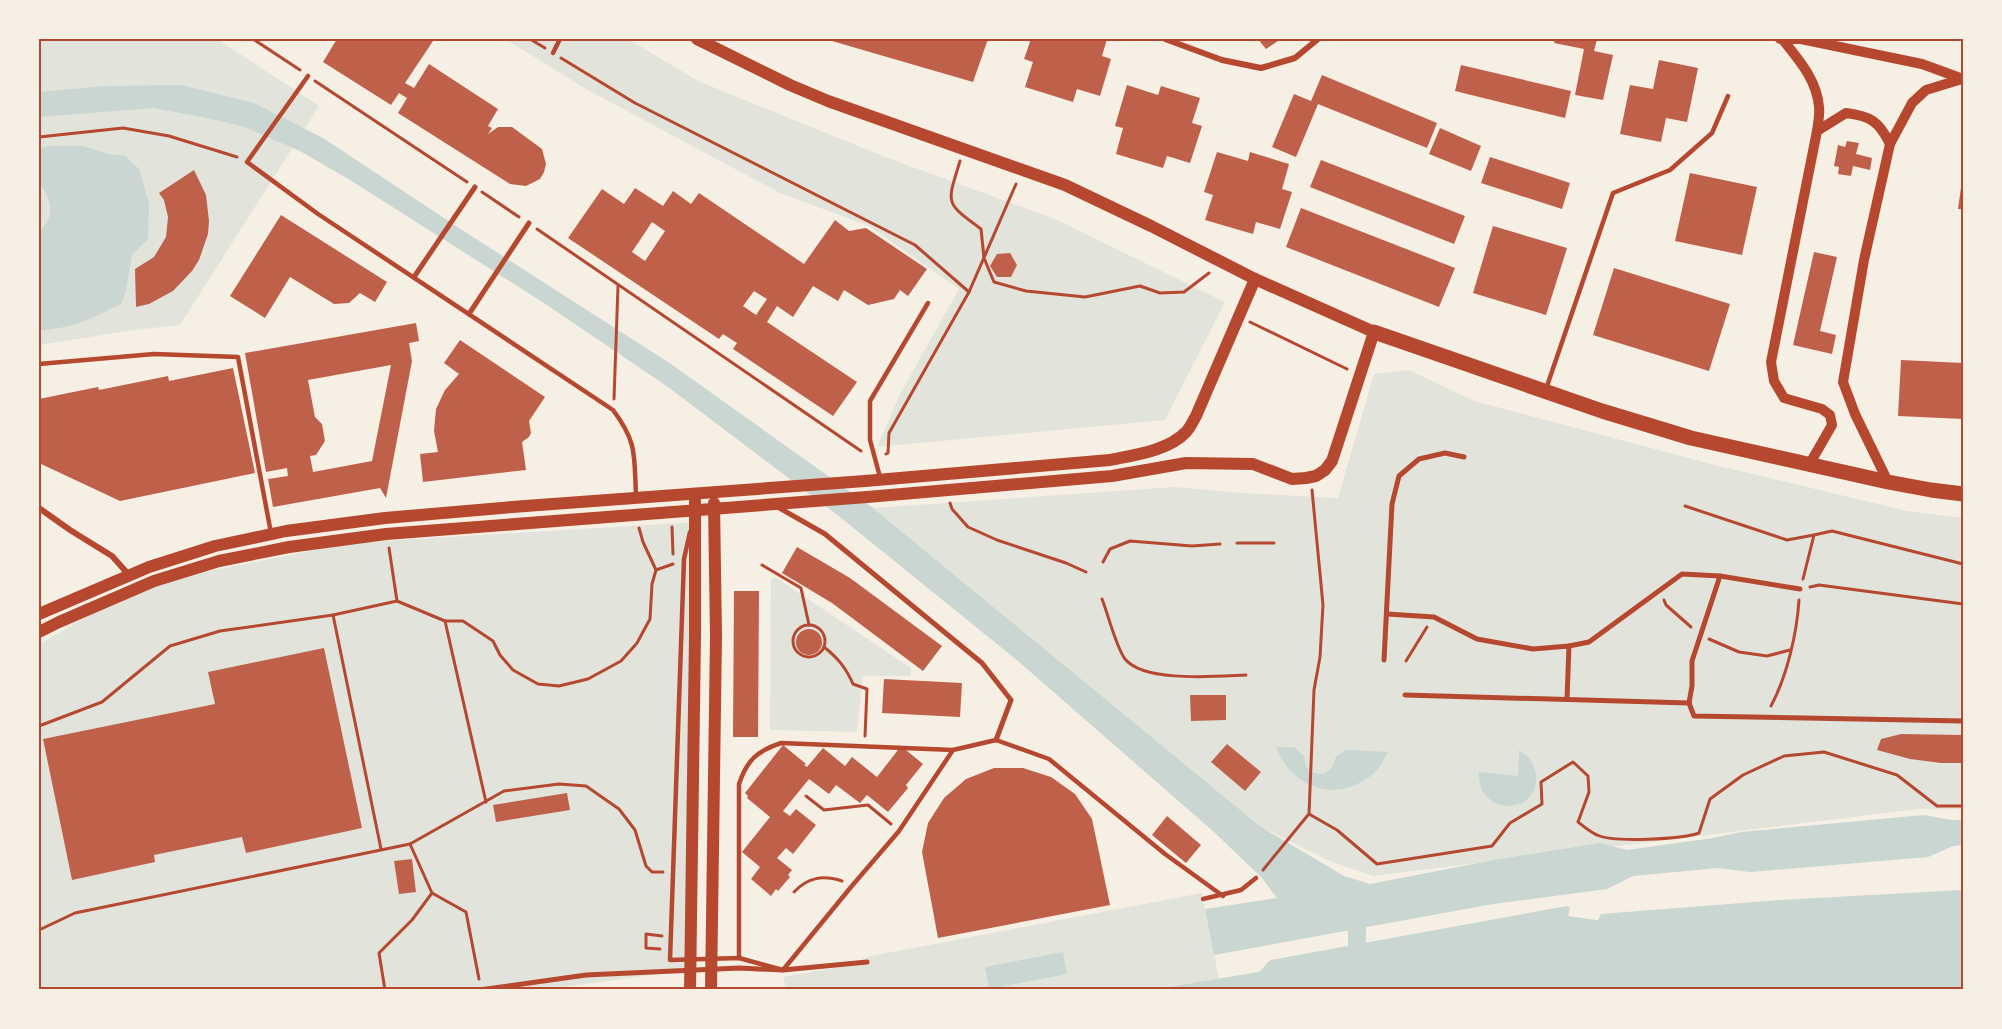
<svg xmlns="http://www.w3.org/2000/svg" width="2002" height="1029" font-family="Commissioner,sans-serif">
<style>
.green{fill:#e2e4dc}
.water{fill:#c9d6d2}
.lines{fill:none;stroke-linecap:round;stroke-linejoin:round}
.canal{stroke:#c9d6d2;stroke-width:18}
.building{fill:#bf614a;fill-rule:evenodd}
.path{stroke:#b5482f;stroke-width:3}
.service{stroke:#b5482f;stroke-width:4.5}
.pedestrian{stroke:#b5482f;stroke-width:5}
.minor{stroke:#b5482f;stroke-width:6}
.tertiary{stroke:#b5482f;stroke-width:10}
.secondary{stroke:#b5482f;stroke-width:12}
.primary{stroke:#b5482f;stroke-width:15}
.neatline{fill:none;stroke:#b5482f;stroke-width:2}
</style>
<rect width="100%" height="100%" fill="#f6efe4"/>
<g class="green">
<polygon points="39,39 217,39 319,106 180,325 134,330 39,345"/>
<polygon points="505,39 628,39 698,81 885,157 1055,219 1225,302 1165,420 877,447 899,396 959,289 869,226 780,193 586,89"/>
<polygon points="1409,370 1474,401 1715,465 1907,511 1963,518 1963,809 1919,809 1373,876 1332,862 1261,827 873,508 1174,487 1243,493 1338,498 1374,374"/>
<polygon points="697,522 684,971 539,990 39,990 39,644 145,584 350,543"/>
<polygon points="775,577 911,668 911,676 863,676 857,732 770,730 771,580"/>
<polygon points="1202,893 1219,979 1151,990 786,990 783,977 867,962 866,957"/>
</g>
<g class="water">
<polygon points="181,85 254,103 323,138 459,228 668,362 873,508 1261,827 1344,876 1370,884 1494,860 1600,843 1627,850 1713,838 1741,832 1924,815 1951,820 1963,820 1963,845 1953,846 1928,857 1750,872 1718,868 1633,876 1607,889 1493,904 1214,955 1205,909 1277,898 1262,878 1214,832 1018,661 840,517 668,387 544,303 350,180 300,151 245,127 202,117 154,108 39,117 39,92 106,86"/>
<path d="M48,146H83L109,154L125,156L139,169L149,204L148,239L132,255L126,291L121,304L92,318L71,326L39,331V232C55,218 53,198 39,184V148Z"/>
<path d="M1276,747H1294L1304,756L1306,767L1314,773L1323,774L1331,769L1336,757L1346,750L1388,752C1384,760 1379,769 1372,775C1335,804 1292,788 1276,747Z"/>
<path d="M1519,750C1529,757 1535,764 1536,776C1539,817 1476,816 1479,772L1518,776Z"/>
<path d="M1963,890V990H1151L1258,972C1265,969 1265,963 1271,960L1567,906L1570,908L1568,916L1596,920H1598L1601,914L1780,900Z"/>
<polygon points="1063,952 1067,974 989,989 985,967"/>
</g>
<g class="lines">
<polyline class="canal" points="1357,990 1357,904"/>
</g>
<g class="building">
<polygon points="337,39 430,39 433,41 405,83 414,88 429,64 498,109 488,126 492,128 488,134 498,127 512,127 542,149 546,164 544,172 540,179 526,186 510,184 398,113 407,98 399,93 391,105 323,62"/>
<polygon points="825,39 988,39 973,82"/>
<polygon points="1031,39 1107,39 1102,56 1111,59 1100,96 1077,89 1073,102 1025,87 1033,62 1024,59"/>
<polygon points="1258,39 1281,39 1266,49"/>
<polygon points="1555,39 1597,39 1594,51 1613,55 1603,100 1575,95 1584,49 1554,43"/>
<polygon points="1659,60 1698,68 1687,122 1666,118 1661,142 1620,134 1630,85 1653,89"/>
<polygon points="1461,65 1571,91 1565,118 1455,91"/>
<polygon points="1322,75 1437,123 1427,148 1318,104 1296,157 1272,147 1294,94 1311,101"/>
<polygon points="1127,85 1158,95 1161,86 1200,98 1192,123 1202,126 1190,163 1167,156 1163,168 1116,154 1123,128 1115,126"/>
<polygon points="1440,128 1481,146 1471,171 1429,154"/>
<polygon points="1847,141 1859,143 1856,154 1872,158 1870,170 1853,166 1851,176 1838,174 1839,167 1834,166 1838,145 1845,147"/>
<polygon points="1217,152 1248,161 1250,152 1289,164 1282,189 1292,192 1280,229 1256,222 1253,234 1205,220 1213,195 1204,192"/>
<polygon points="1490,157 1570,183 1562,209 1481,183"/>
<polygon points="1321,160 1465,216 1454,244 1310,187"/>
<polygon points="194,170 206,195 209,221 208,234 199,260 192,271 173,291 149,304 136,307 135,269 154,257 166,237 168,217 164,200 159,193"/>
<polygon points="1690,173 1757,187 1742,255 1675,241"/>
<polygon points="1962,180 1963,180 1963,209 1958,209"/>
<path d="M635,188L663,206L673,191L691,204L699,193L804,264L835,220L849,231L866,228L927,269L908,296L900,290L894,299L868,305L844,290L838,301L813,286L793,317L777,306L767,322L857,382L833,416L733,349L737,343L723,334L719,339L568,238L602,189L624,204ZM652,222L665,231L645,261L632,252ZM754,291L767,299L756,315L743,306Z"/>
<polygon points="1301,208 1455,268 1439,307 1286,247"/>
<polygon points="281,215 387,282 375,302 360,293 349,303 334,304 290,277 265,318 230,296"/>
<polygon points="1493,226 1567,248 1546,315 1473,293"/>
<polygon points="1814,252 1837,257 1820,331 1836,335 1832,354 1793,345"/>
<polygon points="1010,253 1017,265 1011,277 997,277 990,266 997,254"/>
<polygon points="1614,268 1730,304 1709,371 1593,335"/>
<path d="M416,323L419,341L409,343L412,361L386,498L380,488L273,507L268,479L288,476L287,468L266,472L245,353ZM391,365L372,461L313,472L310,456L316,455L325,441L322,424L315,417L308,380Z"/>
<polygon points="460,340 545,397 529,421 531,433 529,437 522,442 526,470 423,482 420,454 438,452 434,431 436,409 445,390 459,374 444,363"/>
<polygon points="1901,360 1963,363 1963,419 1898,416"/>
<polygon points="233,368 255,473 120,501 39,463 39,399 98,387 99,390 168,376 169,381"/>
<polygon points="797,547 850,578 942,646 923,671 832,603 782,573"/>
<polygon points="734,591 759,591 758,737 733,737"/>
<circle cx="809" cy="642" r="13"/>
<polygon points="324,648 362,828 246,853 242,837 154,855 155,862 72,880 43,739 215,704 208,672"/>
<polygon points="884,679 962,683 960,717 882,713"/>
<polygon points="1190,695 1226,695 1226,720 1191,721"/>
<polygon points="1901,734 1961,735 1961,763 1941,763 1910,759 1877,750 1881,739"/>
<polygon points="1227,744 1261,772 1245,791 1211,762"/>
<polygon points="783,745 806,764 804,765 807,767 823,748 845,766 852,757 877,777 901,746 923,764 906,785 908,788 888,812 867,795 860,803 836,785 829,794 809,779 783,811 790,816 796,809 816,825 793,854 786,848 777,858 792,870 788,875 790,877 778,891 776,889 771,896 751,879 760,867 742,852 770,817 747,798 748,796 745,793"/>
<polygon points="994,768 1023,768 1051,777 1075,794 1092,819 1110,905 938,938 922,852 928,823 944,798 966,779"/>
<polygon points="567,793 570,810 496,822 493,805"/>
<polygon points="1167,816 1201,845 1186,863 1152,835"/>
<polygon points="412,859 416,892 399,894 394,861"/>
</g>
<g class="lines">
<g class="path">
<polyline points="253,39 300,70"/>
<polyline points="530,39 545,48"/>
<polyline points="561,58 635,103 915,245 969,292"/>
<polyline points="315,81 467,182"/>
<polyline points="39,137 123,128 169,136 237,157"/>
<path d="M960,161C947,204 944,202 981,229L984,258L994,282L1026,291L1085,297L1140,286L1160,293L1184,292L1209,273"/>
<polyline points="482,192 519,217"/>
<polyline points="537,229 861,451"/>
<polyline points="1250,322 1347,369"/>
<polyline points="614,399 618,286"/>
<polyline points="886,454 888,453 889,433 969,292 1016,184"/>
<path d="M1312,490L1323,605L1320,657L1314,690L1309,814L1337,830L1377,864L1492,846L1510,823L1542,804L1541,782L1573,762L1588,776L1589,792L1578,822C1583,826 1590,832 1597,835C1614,843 1682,839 1699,833L1710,799L1743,775L1784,756L1824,752L1897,775L1937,806H1963"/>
<polyline points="950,503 952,509 968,527 997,540 1066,563 1086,572"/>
<polyline points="1685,506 1787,540 1814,535"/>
<polyline points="672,527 673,554"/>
<polyline points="639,528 643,542 656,570"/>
<polyline points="1237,543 1274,543"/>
<polyline points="1103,562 1110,549 1130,541 1192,546 1220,544"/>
<polyline points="762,565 801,588 809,625"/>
<polyline points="1803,579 1814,535 1832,531 1963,564"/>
<polyline points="1810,587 1819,585 1963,604"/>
<path d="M1102,599C1108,614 1116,647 1125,659C1144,683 1219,676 1246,675"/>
<polyline points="1664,600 1666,605 1691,627"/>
<polyline points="397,601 445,621 486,802"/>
<polyline points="333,615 397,601 389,548"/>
<polyline points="445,621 463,621 493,641 500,655 513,670 538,684 559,686 588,679 621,661 637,643 650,619 652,584 656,570 673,564"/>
<circle cx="809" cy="641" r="16"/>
<polyline points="1709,639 1739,652 1767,656 1790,650"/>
<path d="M824,647C838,658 846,668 853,684L867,689L865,736"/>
<polyline points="1406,661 1427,627"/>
<path d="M1771,706C1787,676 1797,633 1799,600"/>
<polyline points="39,726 102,702 170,646 220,631 333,615 381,849"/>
<polyline points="806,796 824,810 868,805 891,824"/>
<polyline points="410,844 504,791 559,784 586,786 619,809 635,830 646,866 652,872 663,872"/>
<polyline points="1263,870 1308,815"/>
<path d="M794,892C808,877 823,875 842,881"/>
<polyline points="432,893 466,912 479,979"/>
<polyline points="39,930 75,913 410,844 432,893 412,920 379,953 385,990"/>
<polyline points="660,949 646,948 646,934 662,936"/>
</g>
<g class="service">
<polyline points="553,53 560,39"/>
<path d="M308,76L247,162L318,214L613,410C638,443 634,457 636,496"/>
<polyline points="39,364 154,354 238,357 271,533"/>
<polyline points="1546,389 1613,193 1670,170 1712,133 1728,96"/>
<polyline points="880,477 870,440 870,401 928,303"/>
<polyline points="690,532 684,559 670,960 739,958 783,970 851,887 899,831 953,750 996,740 1049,759 1165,854 1223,896"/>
<polyline points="1203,899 1241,890 1256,878"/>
<path d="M739,958V784C747,760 757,751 781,743L953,750"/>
</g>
<g class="pedestrian">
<polyline points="414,277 475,187"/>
<polyline points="469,314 529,223"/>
<polyline points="776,506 825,534 982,663 1011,700 996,740"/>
<polyline points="1720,576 1692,661 1692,686 1689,703 1694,716 1963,721"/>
<polyline points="1387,614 1434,617 1477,639 1533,649 1569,646 1589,642 1682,574 1720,576 1800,589"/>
<polyline points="1384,660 1392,504 1399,476 1419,459 1445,453 1464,457"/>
<polyline points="1405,695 1689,703"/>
<polyline points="1567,699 1569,646"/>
<polyline points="479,990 586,975 739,968 783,970 867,962"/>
</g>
<g class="minor">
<polyline points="1165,39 1222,60 1261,68 1295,58 1318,39"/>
<polyline points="39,508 70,530 112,556 129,575"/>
</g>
<g class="tertiary">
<polyline points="1780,39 1801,39 1922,64 1963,79"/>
<path d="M1783,40C1799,60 1817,80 1819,107C1820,114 1818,123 1817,131L1771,362L1774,381L1784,398L1822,409L1830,415L1832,425L1809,465"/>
<path d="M1817,131L1846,113C1870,116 1879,121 1890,144"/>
<polyline points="1888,482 1855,414 1843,382 1864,260 1890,144 1912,103 1926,90 1962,79"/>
</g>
<g class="secondary">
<path d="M39,614L149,567L215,546L286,531L385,518L512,507L865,481L1110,460C1134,455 1168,451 1186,432C1190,428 1193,421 1196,416L1255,279"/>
<polyline points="39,632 59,622 154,581 219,561 289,547 386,534 867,497 1112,476 1186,463 1253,464 1292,479 1306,478 1316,476 1325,470 1332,461 1374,332 1255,279 1151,226 1065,185 828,101 790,85 697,39"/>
<polyline points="690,990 695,636 695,501"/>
<polyline points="711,990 716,636 714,503"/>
</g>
<polyline class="primary" points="1374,332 1602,411 1691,438 1888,482 1931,490 1963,494"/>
</g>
<rect width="2002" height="1029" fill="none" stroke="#f6efe4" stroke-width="81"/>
<rect x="40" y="40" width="1922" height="948" class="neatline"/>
</svg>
